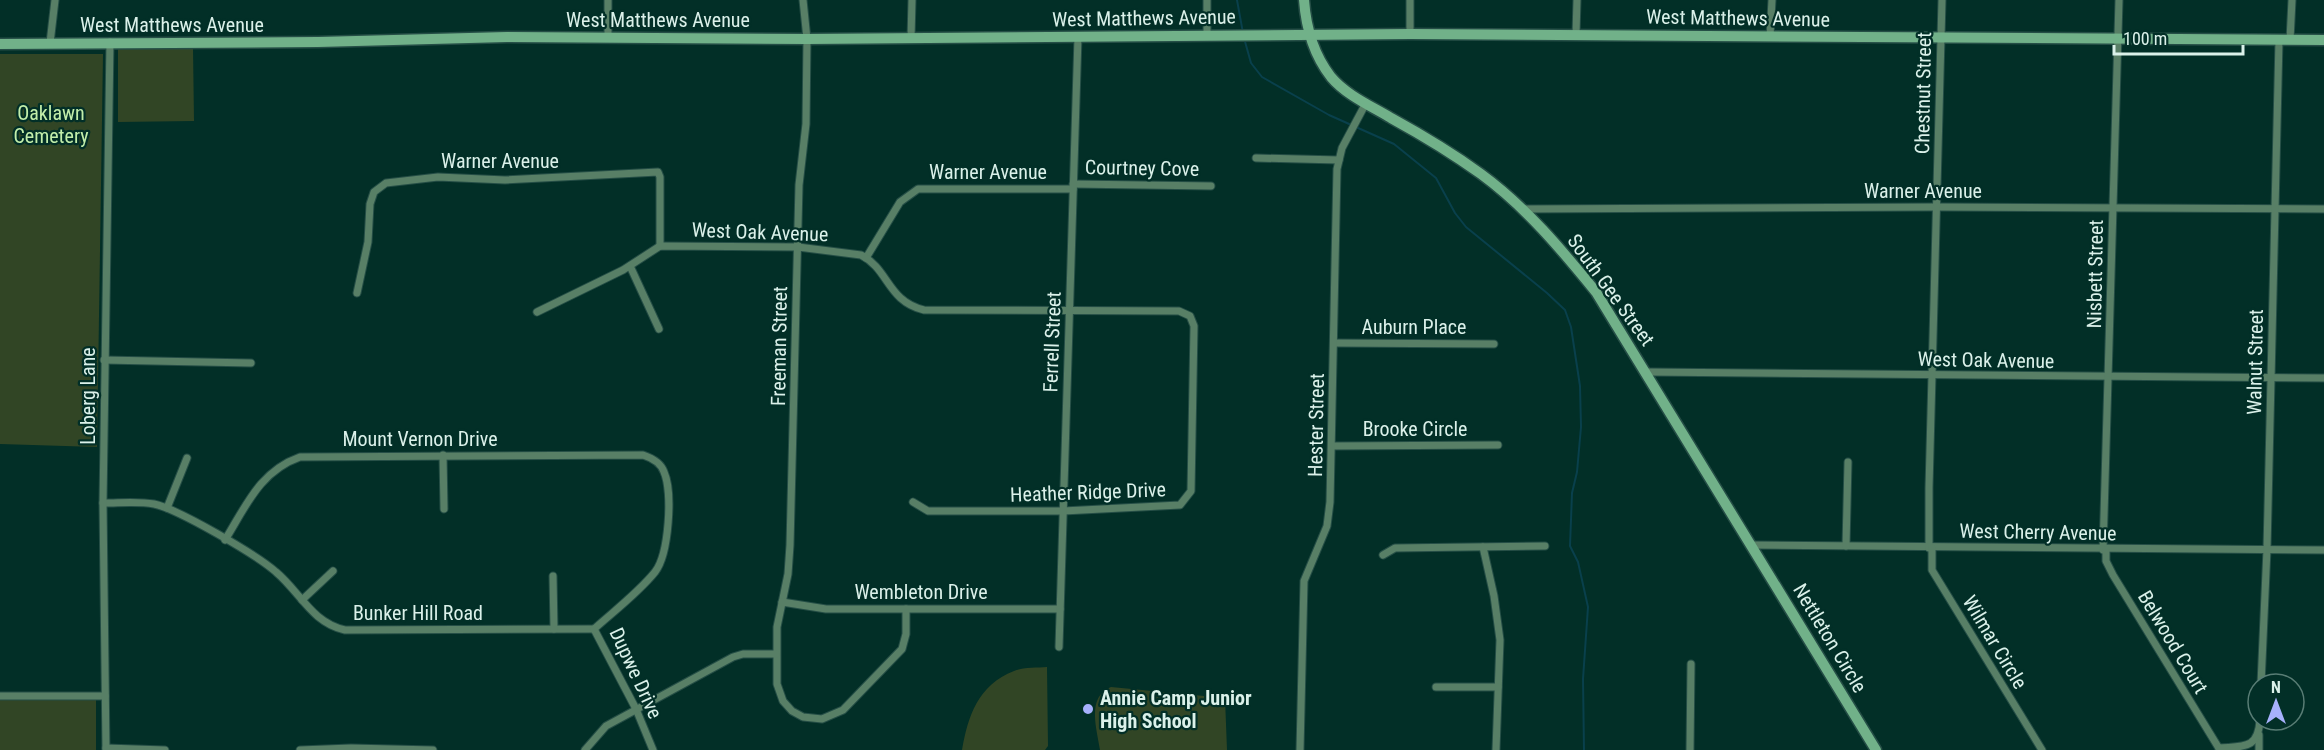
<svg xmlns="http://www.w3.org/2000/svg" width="2324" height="750" font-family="'Roboto Condensed',sans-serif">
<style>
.green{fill:#314525}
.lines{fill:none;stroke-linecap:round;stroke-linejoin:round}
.stream{stroke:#09404c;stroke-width:2}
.street-casing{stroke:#254e46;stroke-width:9}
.secondary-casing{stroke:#254e46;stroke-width:13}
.street{stroke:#587f66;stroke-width:7}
.secondary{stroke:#71b189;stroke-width:10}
.poi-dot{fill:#a7b1fc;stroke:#022f27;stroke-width:2}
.labels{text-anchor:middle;stroke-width:4.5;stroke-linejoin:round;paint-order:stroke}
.street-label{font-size:20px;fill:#dbf1ea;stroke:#022f27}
.park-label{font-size:20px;fill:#c2eeaa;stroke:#022f27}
.poi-label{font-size:20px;font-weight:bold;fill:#dbf1ea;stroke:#022f27;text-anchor:start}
</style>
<rect width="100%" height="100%" fill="#022f27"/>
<g class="green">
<polygon points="193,48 194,121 118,122 118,49"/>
<polygon points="0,54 103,54 97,447 0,444"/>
<path d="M1047,667L1048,746L1045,750H962C968,716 978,685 1014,671C1023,667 1037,668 1047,667Z"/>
<path d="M1111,687L1225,698L1227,750H1100C1097,729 1086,697 1111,687Z"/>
<rect x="0" y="700" width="96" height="50"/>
</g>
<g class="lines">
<g class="stream">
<polyline points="1237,0 1243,33"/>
<polyline points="1244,38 1251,63 1262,77 1329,115 1394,144 1436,178 1455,213 1466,227 1547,293 1565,310 1571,327 1580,386 1581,427 1577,472 1572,493 1570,546 1578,562 1588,607 1583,679 1584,750"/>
</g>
<g class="street-casing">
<g id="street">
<polyline points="803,0 807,39 806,124 799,185 790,545 788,574 777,627 777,684 783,701 792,711 803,717 822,719 843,710 902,649 906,634 906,609"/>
<polyline points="1207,0 1207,35"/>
<polyline points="1410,34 1410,0"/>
<polyline points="1576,34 1577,0"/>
<polyline points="1770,36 1772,0"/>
<polyline points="608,38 608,0"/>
<polyline points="911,38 912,0"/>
<polyline points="2290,40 2292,0"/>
<polyline points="50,43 55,0"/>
<polyline points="1256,158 1339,160"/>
<polyline points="1073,184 1211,186"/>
<polyline points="1523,209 1937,207 2324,209"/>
<polyline points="866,258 900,202 918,189 1073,189"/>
<polyline points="630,266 659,329"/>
<polyline points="357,293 368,242 370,204 374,192 386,183 438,177 505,180 658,172 660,177 660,246"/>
<path d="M537,312L623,270L660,246L798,247L861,255C889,269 887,301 924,310L1179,311L1190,316L1194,326L1191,491L1180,505L1063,511H928L913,502"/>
<polyline points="1334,343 1494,344"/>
<polyline points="104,360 251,363"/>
<polyline points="1648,372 2324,378"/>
<polyline points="1332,446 1498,445"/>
<polyline points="443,455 444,509"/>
<path d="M103,503C120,503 138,501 154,504C178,509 257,555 276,572C300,592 312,623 345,630L594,629"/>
<polyline points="167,508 187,458"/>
<path d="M225,540C246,506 260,471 300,457L643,455C652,458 661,463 664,472C673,492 669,554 655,572C638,593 614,611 594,629"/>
<polyline points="1752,545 2324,550"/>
<polyline points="1846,546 1848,462"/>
<polyline points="1483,547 1494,596 1500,640 1496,750"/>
<polyline points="1929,548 1929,488 1942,0"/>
<polyline points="1932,548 1932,570 2042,750"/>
<polyline points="2103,550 2119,0"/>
<polyline points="2106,550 2106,561 2113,575 2220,750"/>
<polyline points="1383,555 1395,548 1545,546"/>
<polyline points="553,576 554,629"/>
<polyline points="302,600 333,571"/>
<polyline points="782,602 826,609 1060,609"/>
<polyline points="594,629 636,709 653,750"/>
<polyline points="1059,647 1078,37"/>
<polyline points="2261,684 2267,549 2279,40"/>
<polyline points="1436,687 1498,687"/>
<polyline points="0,696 105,696"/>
<polyline points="2259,735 2259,750"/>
<polyline points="106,748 165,750"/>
<path d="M2219,748C2243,746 2258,750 2260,720"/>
<polyline points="106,750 103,503 110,42"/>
<polyline points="300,750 351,748 433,750"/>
<polyline points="585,750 606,726 733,657 743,654 776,654"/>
<polyline points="1300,750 1304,581 1327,526 1330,502 1337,169 1342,148 1366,103"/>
<polyline points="1690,750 1691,664"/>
</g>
</g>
<g class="secondary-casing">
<g id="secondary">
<path d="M1304,0C1306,28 1313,54 1331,77C1346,95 1371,106 1391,118C1422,135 1452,153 1481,174C1526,207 1561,249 1596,292L1876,750"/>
<polyline points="0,44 318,42 507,37 807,39 1410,34 2324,40"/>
</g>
</g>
<use href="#street" class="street"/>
<use href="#secondary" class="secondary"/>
</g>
<circle class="poi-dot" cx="1088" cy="709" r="6"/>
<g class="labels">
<g class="street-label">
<text transform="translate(1144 18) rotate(-1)" y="7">West Matthews Avenue</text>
<text transform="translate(1738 18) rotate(1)" y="7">West Matthews Avenue</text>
<text x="658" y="27">West Matthews Avenue</text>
<text x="172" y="32">West Matthews Avenue</text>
<text transform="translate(1923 93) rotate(-89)" y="7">Chestnut Street</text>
<text x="500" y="168">Warner Avenue</text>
<text transform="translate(1142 168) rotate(1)" y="7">Courtney Cove</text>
<text x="988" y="179">Warner Avenue</text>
<text x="1923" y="198">Warner Avenue</text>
<text transform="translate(760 232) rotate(2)" y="7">West Oak Avenue</text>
<text transform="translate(2095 274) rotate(-89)" y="7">Nisbett Street</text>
<text transform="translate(1611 290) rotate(54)" y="7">South Gee Street</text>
<text x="1414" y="334">Auburn Place</text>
<text transform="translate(1052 342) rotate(-88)" y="7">Ferrell Street</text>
<text transform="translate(779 346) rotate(-89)" y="7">Freeman Street</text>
<text transform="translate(1986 360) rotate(1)" y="7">West Oak Avenue</text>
<text transform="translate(2255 362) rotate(-89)" y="7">Walnut Street</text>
<text transform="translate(88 396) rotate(-90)" y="7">Loberg Lane</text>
<text transform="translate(1316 425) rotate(-89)" y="7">Hester Street</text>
<text x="1415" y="436">Brooke Circle</text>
<text x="420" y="446">Mount Vernon Drive</text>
<text transform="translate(1088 492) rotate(-2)" y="7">Heather Ridge Drive</text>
<text transform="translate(2038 532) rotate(1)" y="7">West Cherry Avenue</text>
<text x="921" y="599">Wembleton Drive</text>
<text x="418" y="620">Bunker Hill Road</text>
<text transform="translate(1830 638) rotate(59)" y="7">Nettleton Circle</text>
<text transform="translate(1995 642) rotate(59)" y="7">Wilmar Circle</text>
<text transform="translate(2173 642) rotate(59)" y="7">Belwood Court</text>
<text transform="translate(636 673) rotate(65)" y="7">Dupwe Drive</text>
</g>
<g class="park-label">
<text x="51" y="120">Oaklawn<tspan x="51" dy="23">Cemetery</tspan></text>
</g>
<g class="poi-label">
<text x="1100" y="705">Annie Camp Junior<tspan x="1100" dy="23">High School</tspan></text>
</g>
</g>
<g transform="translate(2276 702)"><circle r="28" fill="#022f27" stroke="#597d75" stroke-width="1.5"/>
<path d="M0-4.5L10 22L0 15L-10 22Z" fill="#a7b1fc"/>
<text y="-9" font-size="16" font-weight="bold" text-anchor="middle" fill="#dbf1ea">N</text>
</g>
<path d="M2114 45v9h129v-9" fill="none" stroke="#dbf1ea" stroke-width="3"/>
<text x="2123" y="45" font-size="18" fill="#dbf1ea" stroke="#022f27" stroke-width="4.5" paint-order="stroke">100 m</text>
</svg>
